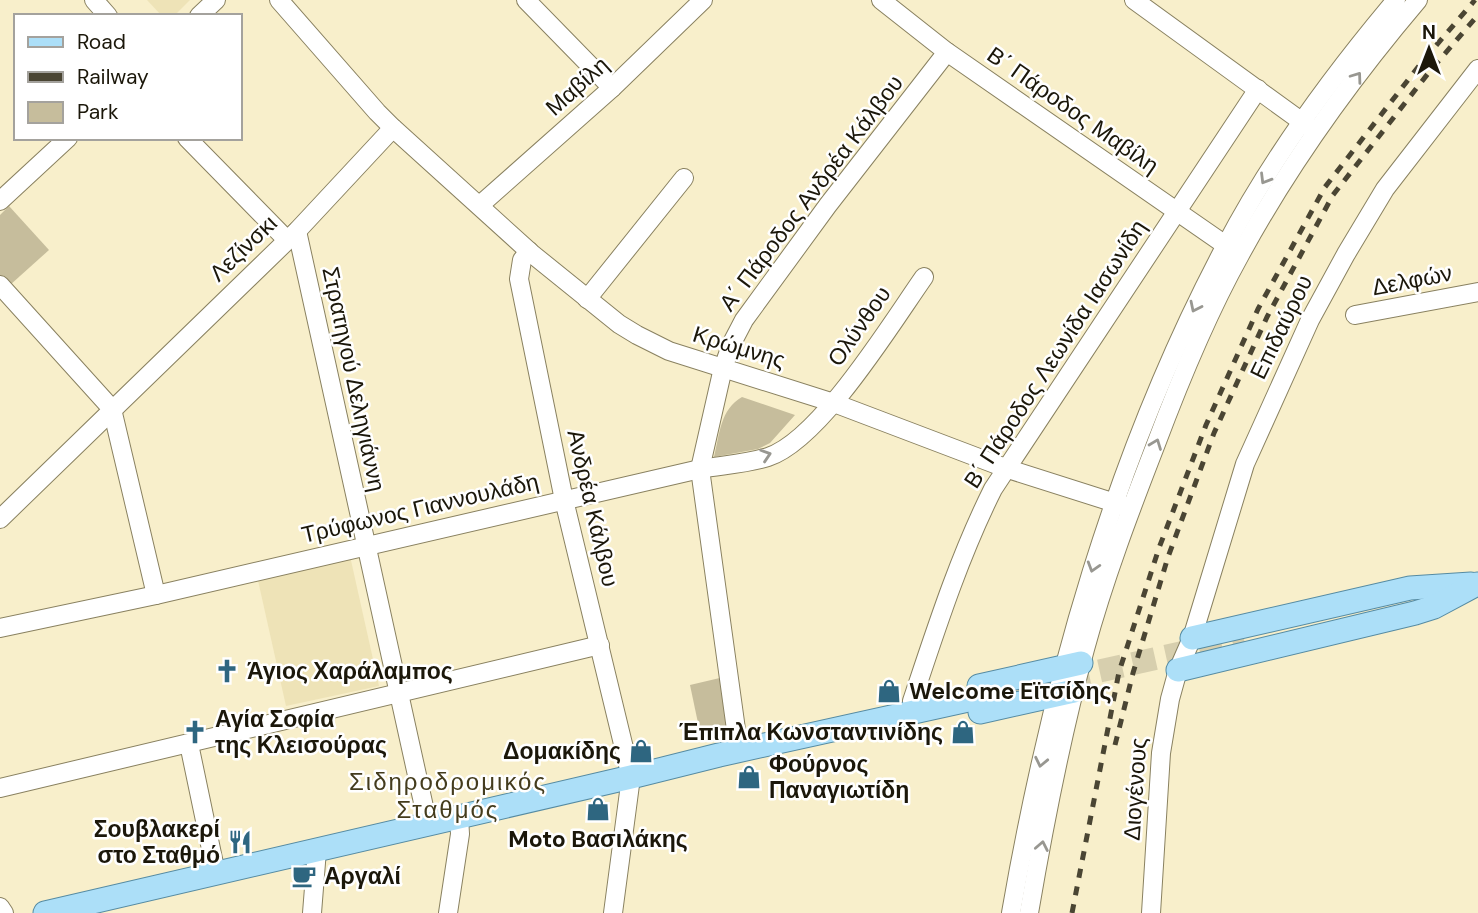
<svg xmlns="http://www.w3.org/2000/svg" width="1478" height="913" font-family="'DM Sans',sans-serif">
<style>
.built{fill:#eee3b7}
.green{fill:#c6bd9c}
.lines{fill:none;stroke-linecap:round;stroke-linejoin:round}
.major-tunnel{stroke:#d7cfae;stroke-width:23;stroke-dasharray:23 11;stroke-linecap:butt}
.minor-casing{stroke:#898160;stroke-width:20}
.major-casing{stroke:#568ba2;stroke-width:25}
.minor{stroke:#fff;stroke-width:18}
.major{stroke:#acdff8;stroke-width:23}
.rail{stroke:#4a4533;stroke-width:5;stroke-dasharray:9 9;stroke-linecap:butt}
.oneway{stroke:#989791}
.labels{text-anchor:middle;stroke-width:5;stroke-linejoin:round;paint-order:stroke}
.street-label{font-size:23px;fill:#1b170a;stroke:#fff}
.poi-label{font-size:23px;font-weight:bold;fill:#1b170a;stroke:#fff;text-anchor:start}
.neighbourhood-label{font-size:24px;letter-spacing:2px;fill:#443c1d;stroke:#fff}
</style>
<rect width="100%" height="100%" fill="#f8efcb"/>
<g class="built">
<polygon points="147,0 190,0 174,16 162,16"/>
<polygon points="350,556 379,686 286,706 257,576"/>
</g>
<g class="green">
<polygon points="9,206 49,250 10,285 0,275 0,215"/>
<path d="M742,397L795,415L770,443L758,449L714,457C720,433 720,410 742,397Z"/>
<polygon points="724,677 732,736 702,742 690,685"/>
</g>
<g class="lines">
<polyline class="major-tunnel" points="1000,693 1244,639"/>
<g class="minor-casing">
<g id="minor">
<polyline points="94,0 108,16"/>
<polyline points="279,0 377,112 393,128 531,253 619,324 637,335 669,351 834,403 1008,469 1131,508"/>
<polyline points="526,0 612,88"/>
<polyline points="881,0 947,52 1234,251"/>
<polyline points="1134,0 1312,129"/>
<polyline points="199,16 216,0"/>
<polyline points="187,138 287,240"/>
<polyline points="0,201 68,138"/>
<polyline points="480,205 612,88 703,0"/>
<polyline points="297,231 428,825"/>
<polyline points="529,251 522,260 519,279 564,500 631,777 613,913"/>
<polyline points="0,285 112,409 156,595"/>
<polyline points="587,299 684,178"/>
<polyline points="1355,315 1478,292"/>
<polyline points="0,519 297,231 393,128"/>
<path d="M0,628L156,595L700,469C722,465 746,464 768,457C820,440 891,324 924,277"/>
<path d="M912,701C936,629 959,557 993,489L1258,89"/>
<polyline points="189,744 216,873"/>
<polyline points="739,751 700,469 723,368 732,343 744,320 828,205 947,52"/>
<polyline points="0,788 600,645"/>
<polyline points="0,907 4,913"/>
<polyline points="312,913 317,850"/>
<polyline points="448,913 460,834 459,817"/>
<path d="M1011,913C1051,683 1115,455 1225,247C1271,159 1332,76 1396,0"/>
<path d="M1029,913C1044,825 1061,736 1085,649C1104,579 1130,511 1156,444C1180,380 1206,316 1240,255C1289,165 1351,79 1418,0"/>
<polyline points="1151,913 1161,753 1170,699 1178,670 1192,638 1245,464 1310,320 1346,254 1385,189 1478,69"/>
</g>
</g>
<g class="major-casing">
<g id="major">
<polyline points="1192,638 1410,588 1471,584"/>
<polyline points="1178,670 1415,613 1434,607 1477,584"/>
<polyline points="979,686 1081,663"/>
<polyline points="980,712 1074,691"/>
<polyline points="45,913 631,777 719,755 1000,693"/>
</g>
</g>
<use href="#minor" class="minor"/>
<use href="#major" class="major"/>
<g class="rail">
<polyline points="1115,745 1133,673 1168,557 1214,433 1267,317 1333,195 1430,71 1478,15"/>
<polyline points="1072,913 1119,672 1159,548 1206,425 1258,309 1325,187 1422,62 1475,0"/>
</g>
</g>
<defs><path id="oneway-chevron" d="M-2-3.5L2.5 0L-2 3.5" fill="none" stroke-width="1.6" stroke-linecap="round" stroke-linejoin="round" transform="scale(1.75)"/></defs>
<g class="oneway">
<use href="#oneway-chevron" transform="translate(1357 77) rotate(-54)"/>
<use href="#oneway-chevron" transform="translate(1265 179) rotate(121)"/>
<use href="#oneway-chevron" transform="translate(1195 307) rotate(116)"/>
<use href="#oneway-chevron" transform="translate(1156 444) rotate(-69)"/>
<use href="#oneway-chevron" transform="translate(766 455) rotate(-18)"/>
<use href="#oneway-chevron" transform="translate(1093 567) rotate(107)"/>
<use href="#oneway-chevron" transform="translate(1041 762) rotate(102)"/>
<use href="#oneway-chevron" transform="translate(1042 846) rotate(-79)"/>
</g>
<defs>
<g id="church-bare" transform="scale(1.89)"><path d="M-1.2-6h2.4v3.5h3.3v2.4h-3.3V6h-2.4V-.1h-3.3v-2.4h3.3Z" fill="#2e6680" stroke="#fff" stroke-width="2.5" paint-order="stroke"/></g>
<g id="shop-bare" transform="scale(1.89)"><path d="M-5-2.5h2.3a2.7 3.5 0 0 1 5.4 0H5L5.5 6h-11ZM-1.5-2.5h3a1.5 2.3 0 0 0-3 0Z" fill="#2e6680" stroke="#fff" stroke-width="2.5" paint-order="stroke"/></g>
<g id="restaurant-bare" transform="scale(1.89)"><path d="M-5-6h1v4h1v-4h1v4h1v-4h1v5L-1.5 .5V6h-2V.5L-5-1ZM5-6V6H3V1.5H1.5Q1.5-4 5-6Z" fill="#2e6680" stroke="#fff" stroke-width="2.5" paint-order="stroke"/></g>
<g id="cafe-bare" transform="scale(1.89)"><path d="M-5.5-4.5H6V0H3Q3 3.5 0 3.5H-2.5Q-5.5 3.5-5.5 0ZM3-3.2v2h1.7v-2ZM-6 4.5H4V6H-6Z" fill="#2e6680" stroke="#fff" stroke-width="2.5" paint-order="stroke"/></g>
</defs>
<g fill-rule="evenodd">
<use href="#church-bare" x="227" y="671"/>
<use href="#shop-bare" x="889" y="691"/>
<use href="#church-bare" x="195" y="732"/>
<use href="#shop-bare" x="963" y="732"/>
<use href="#shop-bare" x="641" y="751"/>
<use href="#shop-bare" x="749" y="777"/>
<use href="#shop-bare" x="598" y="809"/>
<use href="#restaurant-bare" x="240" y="842"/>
<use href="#cafe-bare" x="304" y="876"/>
</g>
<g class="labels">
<g class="street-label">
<text transform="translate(577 86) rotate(-42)" y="8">Μαβίλη</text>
<text transform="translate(1073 110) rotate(35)" y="8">Β΄ Πάροδος Μαβίλη</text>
<text transform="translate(811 193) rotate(-53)" y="8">Α΄ Πάροδος Ανδρέα Κάλβου</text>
<text transform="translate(243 248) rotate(-44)" y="8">Λεζίνσκι</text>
<text transform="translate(1412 280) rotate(-11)" y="8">Δελφών</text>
<text transform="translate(859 326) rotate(-55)" y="8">Ολύνθου</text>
<text transform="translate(1281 327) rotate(-64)" y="8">Επιδαύρου</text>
<text transform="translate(739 347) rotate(17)" y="8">Κρώμνης</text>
<text transform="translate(1055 354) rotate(-57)" y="8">Β΄ Πάροδος Λεωνίδα Ιασωνίδη</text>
<text transform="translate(354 379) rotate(78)" y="8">Στρατηγού Δεληγιάννη</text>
<text transform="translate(420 508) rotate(-13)" y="8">Τρύφωνος Γιαννουλάδη</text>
<text transform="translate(593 508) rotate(77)" y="8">Ανδρέα Κάλβου</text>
<text transform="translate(1135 789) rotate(-86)" y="8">Διογένους</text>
</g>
<g class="poi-label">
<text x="247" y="679">Άγιος Χαράλαμπος</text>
<text x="909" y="699">Welcome Eϊτσίδης</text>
<text x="215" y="727">Αγία Σοφία<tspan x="215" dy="26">της Κλεισούρας</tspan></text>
<text x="943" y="740" text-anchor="end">Έπιπλα Κωνσταντινίδης</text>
<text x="621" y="759" text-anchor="end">Δομακίδης</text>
<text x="769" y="772">Φούρνος<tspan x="769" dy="26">Παναγιωτίδη</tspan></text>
<text x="220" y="837" text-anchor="end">Σουβλακερί<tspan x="220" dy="26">στο Σταθμό</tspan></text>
<text x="598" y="847" text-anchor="middle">Moto Bασιλάκης</text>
<text x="324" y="884">Αργαλί</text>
</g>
<g class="neighbourhood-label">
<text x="448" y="790">Σιδηροδρομικός<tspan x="448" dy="28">Σταθμός</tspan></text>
</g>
</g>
<rect x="14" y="14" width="228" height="126" fill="#ffffff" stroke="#a4a29d" stroke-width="2"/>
<rect x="28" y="37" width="35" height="10" fill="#acdff8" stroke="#a4a29d" stroke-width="2"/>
<text x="77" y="49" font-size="21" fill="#1b170a">Road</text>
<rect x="28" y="72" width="35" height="10" fill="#4a4533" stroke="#a4a29d" stroke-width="2"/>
<text x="77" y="84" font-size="21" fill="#1b170a">Railway</text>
<rect x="28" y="102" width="35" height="21" fill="#c6bd9c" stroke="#a4a29d" stroke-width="2"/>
<text x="77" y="119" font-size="21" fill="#1b170a">Park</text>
<g transform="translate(1429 49)" stroke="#ffffff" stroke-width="5" paint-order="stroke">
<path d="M0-5L12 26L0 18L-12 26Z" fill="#1b170a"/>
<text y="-10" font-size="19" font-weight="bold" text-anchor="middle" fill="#1b170a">N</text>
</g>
</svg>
